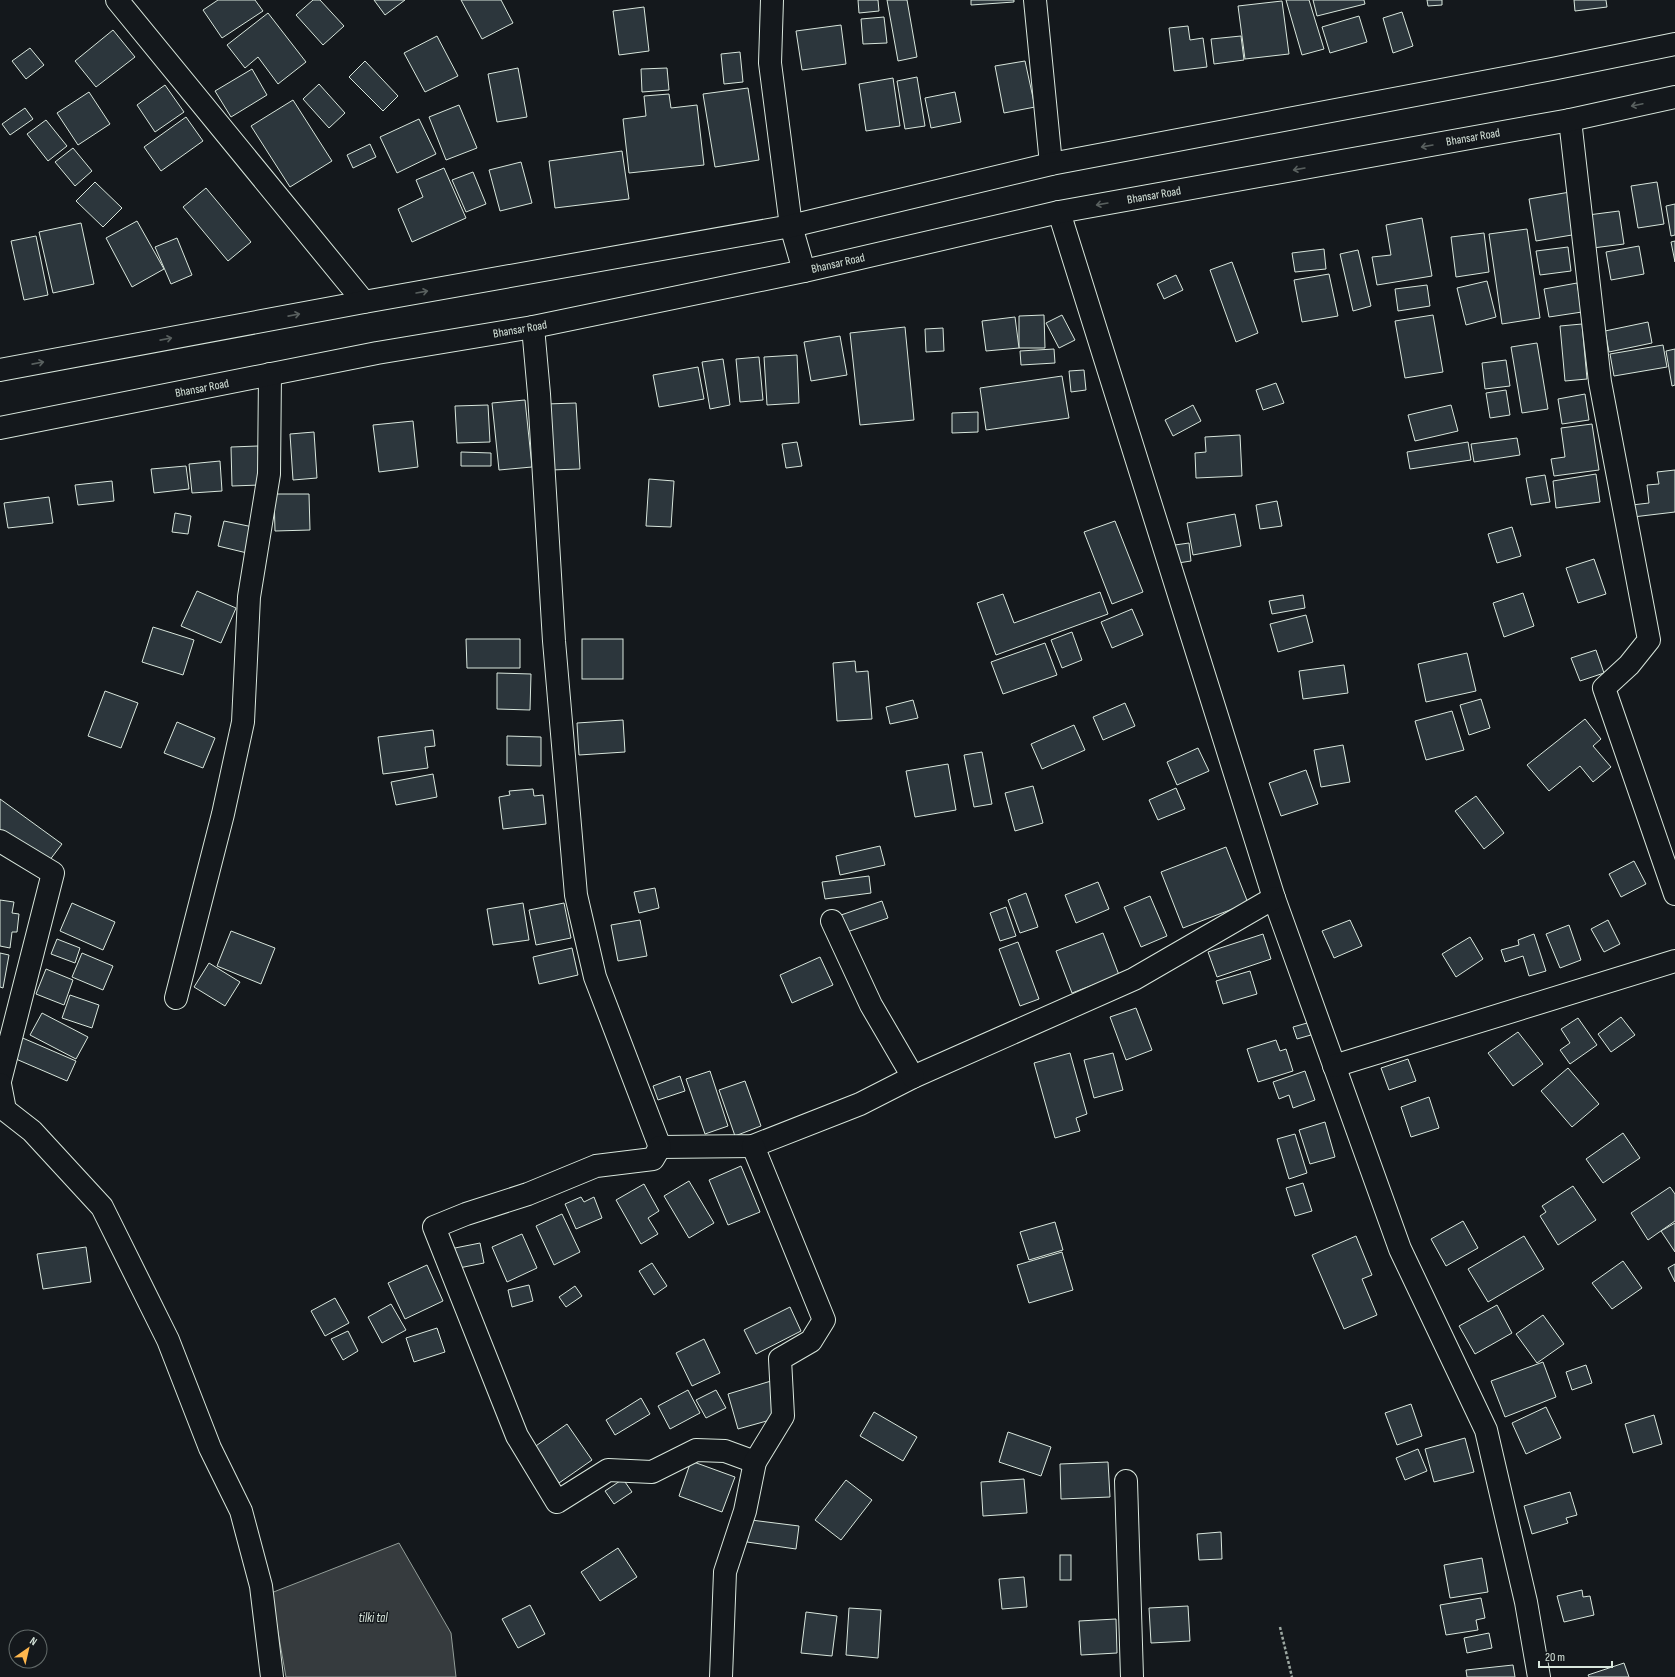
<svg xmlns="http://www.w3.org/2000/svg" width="1675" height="1677" font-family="'Sofia Sans Condensed',sans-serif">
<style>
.water{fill:#363b3e;stroke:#939e99}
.building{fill:#2c363c;stroke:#d8e6dc}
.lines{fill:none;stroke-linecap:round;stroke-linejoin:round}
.minor-casing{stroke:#d8e6dc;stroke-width:24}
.highway-casing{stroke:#d8e6dc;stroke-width:24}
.path{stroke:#9da8a2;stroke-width:2.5;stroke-dasharray:3 2;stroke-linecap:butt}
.minor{stroke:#14181c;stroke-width:22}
.highway{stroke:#14181c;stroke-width:22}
.oneway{stroke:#59605f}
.labels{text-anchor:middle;stroke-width:3;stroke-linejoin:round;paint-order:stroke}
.street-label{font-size:12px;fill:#d8e6dc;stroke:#14181c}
.water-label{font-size:13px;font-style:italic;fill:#d8e6dc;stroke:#14181c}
</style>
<rect width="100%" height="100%" fill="#14181c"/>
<polygon class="water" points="399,1543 451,1633 456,1677 286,1677 271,1593"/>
<g class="building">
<polygon points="218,0 255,0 263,11 222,38 203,10"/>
<polygon points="313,0 320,0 344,26 323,45 296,15"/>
<polygon points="374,0 405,0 385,15"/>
<polygon points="461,0 501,0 513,23 482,39"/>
<polygon points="858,0 878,0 879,11 859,13"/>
<polygon points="887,0 907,0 917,57 898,61"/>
<polygon points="971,0 1014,0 1014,2 971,5"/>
<polygon points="1286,0 1309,0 1324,49 1302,55"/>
<polygon points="1313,0 1364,0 1365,4 1317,16"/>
<polygon points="1427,0 1442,0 1442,5 1428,6"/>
<polygon points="1574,0 1606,0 1607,7 1575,11"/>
<polygon points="1282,1 1289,54 1245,59 1238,6"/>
<polygon points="644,7 649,51 619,55 613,11"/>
<polygon points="1402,12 1413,46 1393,53 1383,18"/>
<polygon points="268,13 306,62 278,84 258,57 245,68 227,45"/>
<polygon points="1359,16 1367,42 1330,53 1322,27"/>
<polygon points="884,17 887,43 863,44 861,19"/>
<polygon points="841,25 846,64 802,70 796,31"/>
<polygon points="1188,26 1190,40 1203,38 1207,67 1174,71 1169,28"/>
<polygon points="113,30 135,57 96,87 75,61"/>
<polygon points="437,36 458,76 425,92 404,53"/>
<polygon points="1241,36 1244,60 1214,64 1211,39"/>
<polygon points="30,48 44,65 26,79 12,61"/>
<polygon points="740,52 743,82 724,84 721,54"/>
<polygon points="365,61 398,96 383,111 349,77"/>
<polygon points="1025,61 1035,107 1004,113 995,66"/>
<polygon points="518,68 527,117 497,122 488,74"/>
<polygon points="667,68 669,90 642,92 641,69"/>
<polygon points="252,69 267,95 231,117 215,91"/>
<polygon points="917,77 925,126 905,129 897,81"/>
<polygon points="893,78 900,126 866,131 859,84"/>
<polygon points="319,84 345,113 329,128 303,99"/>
<polygon points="165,85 184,112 155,132 137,105"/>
<polygon points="748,88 759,160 715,167 703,94"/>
<polygon points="89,92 110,124 78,145 57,113"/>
<polygon points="955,92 961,122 931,128 925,98"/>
<polygon points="669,94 671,108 697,105 704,165 629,173 623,119 646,116 644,96"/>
<polygon points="293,100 332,161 290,187 251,126"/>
<polygon points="459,105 477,148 446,160 429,117"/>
<polygon points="25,108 33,119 10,135 2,124"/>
<polygon points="186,117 203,141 161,171 144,147"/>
<polygon points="419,119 436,154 397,173 380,137"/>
<polygon points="46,120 67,146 48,161 27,134"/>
<polygon points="370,144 376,157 353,168 347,155"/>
<polygon points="73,148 92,171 75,186 55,162"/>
<polygon points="622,151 629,199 555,208 549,161"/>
<polygon points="521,162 532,203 500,211 489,170"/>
<polygon points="444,168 466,218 412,242 398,209 423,197 416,180"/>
<polygon points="473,172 486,204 466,212 452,180"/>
<polygon points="95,182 122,208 103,227 76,201"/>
<polygon points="1657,182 1664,224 1638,228 1631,186"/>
<polygon points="206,188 251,242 228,261 183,207"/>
<polygon points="1570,192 1578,234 1536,241 1529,199"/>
<polygon points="1675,204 1675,235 1671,236 1666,206"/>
<polygon points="1619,211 1624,244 1593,248 1588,215"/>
<polygon points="1422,218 1432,276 1377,285 1372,257 1391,255 1386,225"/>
<polygon points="137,221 164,269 132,287 106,238"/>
<polygon points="81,223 94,284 53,293 39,232"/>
<polygon points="1527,229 1540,318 1502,324 1489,234"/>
<polygon points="1484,233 1489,272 1456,277 1451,237"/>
<polygon points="36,236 48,295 24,300 11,241"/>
<polygon points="177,238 192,275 171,284 155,247"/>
<polygon points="1675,241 1675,262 1671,242"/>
<polygon points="1639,246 1644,274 1611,280 1606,252"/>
<polygon points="1568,247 1571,271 1540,275 1536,251"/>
<polygon points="1324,249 1326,269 1295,272 1292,253"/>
<polygon points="1358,250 1371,306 1353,311 1340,254"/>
<polygon points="1232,262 1258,333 1236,342 1210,270"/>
<polygon points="1329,274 1338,316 1302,322 1294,280"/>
<polygon points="1176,275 1183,290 1164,299 1157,284"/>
<polygon points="1487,281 1496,317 1466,325 1457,288"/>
<polygon points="1577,283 1582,312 1549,317 1544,289"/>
<polygon points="1427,285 1430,306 1398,311 1395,289"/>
<polygon points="1044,315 1045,348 1019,348 1019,316"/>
<polygon points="1062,315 1075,340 1059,348 1046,323"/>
<polygon points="1433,315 1443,372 1405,378 1395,321"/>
<polygon points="1015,317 1019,348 986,351 982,321"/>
<polygon points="1648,322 1652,343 1609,352 1605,331"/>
<polygon points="1582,324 1587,379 1565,381 1560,326"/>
<polygon points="905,327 914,420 860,425 850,333"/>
<polygon points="943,328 944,351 926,352 925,329"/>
<polygon points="840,336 847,375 811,381 804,342"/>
<polygon points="1537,343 1548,409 1522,413 1511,347"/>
<polygon points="1663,345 1667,367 1614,376 1610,354"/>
<polygon points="1054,349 1055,363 1021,365 1020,351"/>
<polygon points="1675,349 1675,385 1672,386 1666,351"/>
<polygon points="797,355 799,403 767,405 764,357"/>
<polygon points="759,357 763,400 740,402 736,359"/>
<polygon points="723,359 730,405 710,409 702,362"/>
<polygon points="1506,360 1510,386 1485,389 1482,363"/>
<polygon points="698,367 704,399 659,407 653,375"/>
<polygon points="1084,370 1086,390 1071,392 1069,371"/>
<polygon points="1062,376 1069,418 986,430 980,388"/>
<polygon points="1276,383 1284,403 1263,410 1256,390"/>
<polygon points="1506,390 1510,415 1490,418 1486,393"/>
<polygon points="1585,394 1589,420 1562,424 1558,399"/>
<polygon points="525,400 532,467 499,470 492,403"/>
<polygon points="576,403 580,469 550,470 546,404"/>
<polygon points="488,405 490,442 457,443 455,406"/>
<polygon points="1193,405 1201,421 1173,436 1165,420"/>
<polygon points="1451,405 1458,431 1415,441 1408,415"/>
<polygon points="978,412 978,432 952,433 952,413"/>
<polygon points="413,421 418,467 379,472 373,425"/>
<polygon points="1592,424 1599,470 1554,476 1551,459 1565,457 1561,428"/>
<polygon points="314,432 317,478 293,480 290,434"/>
<polygon points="1240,435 1242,476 1196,478 1195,453 1206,452 1205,437"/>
<polygon points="1517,438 1520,455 1474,462 1471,444"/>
<polygon points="797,442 802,466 786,468 782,444"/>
<polygon points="1468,442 1471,460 1410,469 1407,452"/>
<polygon points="258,446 260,485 232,486 231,447"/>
<polygon points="461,452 491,453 491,466 461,466"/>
<polygon points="220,461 222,491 192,493 189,464"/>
<polygon points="186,466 189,489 154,493 151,469"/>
<polygon points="1675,470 1675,512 1633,517 1632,505 1649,503 1647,485 1659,484 1657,472"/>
<polygon points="1596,474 1600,502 1556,508 1553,481"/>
<polygon points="1545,475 1550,502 1531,505 1526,478"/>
<polygon points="649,479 674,481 671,527 646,526"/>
<polygon points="112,481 114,501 78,505 75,485"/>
<polygon points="274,494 309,494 310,530 275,531"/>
<polygon points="49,497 53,523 8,528 4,503"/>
<polygon points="1277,501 1282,526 1260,529 1256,505"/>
<polygon points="175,513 191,516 188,534 172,532"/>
<polygon points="1235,514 1241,546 1193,555 1187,523"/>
<polygon points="224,521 253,527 247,553 218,546"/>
<polygon points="1115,521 1143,592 1112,604 1084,532"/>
<polygon points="1512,527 1521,556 1497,563 1488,534"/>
<polygon points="1189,543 1191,561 1178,563 1175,545"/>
<polygon points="1594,559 1606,594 1578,603 1566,568"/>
<polygon points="197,591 236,608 221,643 181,626"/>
<polygon points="1100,592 1108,614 996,655 977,603 1003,594 1014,623"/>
<polygon points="1523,593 1534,626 1504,637 1493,603"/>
<polygon points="1303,595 1305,608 1272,614 1269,601"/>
<polygon points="1132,609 1143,635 1112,648 1101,622"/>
<polygon points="1306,615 1313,642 1278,652 1270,624"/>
<polygon points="153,627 194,640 183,675 142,662"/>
<polygon points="1072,632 1082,660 1062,668 1051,640"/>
<polygon points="466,639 520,639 520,668 467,668"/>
<rect x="582" y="639" width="41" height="40"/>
<polygon points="1045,643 1057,675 1003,694 991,662"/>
<polygon points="1596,650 1604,673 1580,681 1571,658"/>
<polygon points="1467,653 1476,691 1426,702 1418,664"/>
<polygon points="855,661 856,672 868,671 872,719 837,721 833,663"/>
<polygon points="1344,665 1348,693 1303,699 1299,671"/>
<polygon points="497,673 531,674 530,710 497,709"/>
<polygon points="105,691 138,703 121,748 88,736"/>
<polygon points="1481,699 1490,728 1469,735 1460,705"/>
<polygon points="913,700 918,718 890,724 886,707"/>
<polygon points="1125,703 1135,726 1103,740 1093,717"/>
<polygon points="1452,711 1464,750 1426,760 1415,721"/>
<polygon points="1585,719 1601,739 1593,746 1611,767 1593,782 1580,766 1549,791 1527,765"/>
<polygon points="623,720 625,752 579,755 577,723"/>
<polygon points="177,722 215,738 203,768 164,753"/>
<polygon points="1074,725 1085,750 1042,769 1031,744"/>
<polygon points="433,730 435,746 425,747 428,768 383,774 378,737"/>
<polygon points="507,736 541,737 541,766 507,765"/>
<polygon points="1343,745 1350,782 1321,787 1314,750"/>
<polygon points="1198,748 1209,771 1177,785 1167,762"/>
<polygon points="982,752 992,804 974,807 964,755"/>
<polygon points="948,764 956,810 915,817 906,771"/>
<polygon points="1306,770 1318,804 1281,816 1269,783"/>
<polygon points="433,774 437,797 396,805 391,782"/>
<polygon points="1033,786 1043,823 1015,831 1005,793"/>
<polygon points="1176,788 1185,809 1158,820 1149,800"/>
<polygon points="533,789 534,796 543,795 546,824 503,829 499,797 510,795 509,791"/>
<polygon points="1476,796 1504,833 1484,849 1455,811"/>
<polygon points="0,799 62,844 46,865 0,831"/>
<polygon points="880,846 885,865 840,875 836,856"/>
<polygon points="1226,847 1248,903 1183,928 1161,872"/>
<polygon points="1634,861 1646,884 1621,897 1609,874"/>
<polygon points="869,876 871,893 825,899 822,882"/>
<polygon points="1098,882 1109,909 1076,923 1065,895"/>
<polygon points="655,888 659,908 639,913 634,892"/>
<polygon points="1026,893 1038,927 1020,933 1008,900"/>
<polygon points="1150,896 1167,936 1141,947 1124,907"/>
<polygon points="0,900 14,902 12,913 19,914 17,932 12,932 10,948 0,946"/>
<polygon points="882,901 888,918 844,933 838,916"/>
<polygon points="72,903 115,922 103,950 60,931"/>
<polygon points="523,903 529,940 493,945 487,909"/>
<polygon points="564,903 571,938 536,945 529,910"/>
<polygon points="1006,907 1016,936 1000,941 990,913"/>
<polygon points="640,920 647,956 618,961 611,925"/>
<polygon points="1350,920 1362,946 1334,958 1322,931"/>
<polygon points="1608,920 1620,944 1604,952 1591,929"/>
<polygon points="1569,925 1581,960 1560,968 1546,934"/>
<polygon points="231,931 275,948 261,984 217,966"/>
<polygon points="1103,933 1119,975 1072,993 1056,951"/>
<polygon points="1263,934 1271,959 1217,977 1208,952"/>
<polygon points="1534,934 1546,971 1529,976 1523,956 1505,962 1501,950 1519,945 1518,940"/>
<polygon points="1470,937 1483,959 1456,977 1442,954"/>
<polygon points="57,939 80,948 75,963 51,954"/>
<polygon points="1018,942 1039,999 1020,1006 999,949"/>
<polygon points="572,948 578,975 539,984 533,957"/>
<polygon points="0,953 9,955 3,988 0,987"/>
<polygon points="82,953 113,966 103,990 72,977"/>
<polygon points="820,957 833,985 792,1003 780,975"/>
<polygon points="209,963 240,982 225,1006 194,987"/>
<polygon points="46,969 73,980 64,1005 36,994"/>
<polygon points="1250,971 1257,994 1223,1004 1216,981"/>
<polygon points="70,995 99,1005 92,1028 62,1018"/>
<polygon points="1136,1008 1152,1050 1126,1060 1110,1017"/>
<polygon points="42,1013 88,1037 76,1059 30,1035"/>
<polygon points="1621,1017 1635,1035 1611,1052 1598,1034"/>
<polygon points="1578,1018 1597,1045 1570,1064 1560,1050 1570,1043 1561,1029"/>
<polygon points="1307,1023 1311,1035 1297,1039 1293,1027"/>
<polygon points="1518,1032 1543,1064 1513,1086 1488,1053"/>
<polygon points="18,1036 76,1061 67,1081 9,1056"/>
<polygon points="1276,1040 1280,1051 1286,1049 1293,1071 1258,1082 1247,1049"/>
<polygon points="1070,1053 1087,1114 1076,1118 1080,1131 1055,1138 1034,1063"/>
<polygon points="1113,1053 1123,1090 1094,1098 1084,1060"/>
<polygon points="1408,1059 1416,1081 1389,1090 1381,1068"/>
<polygon points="1568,1068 1599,1104 1572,1127 1541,1091"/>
<polygon points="710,1071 728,1126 705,1134 686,1079"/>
<polygon points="1305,1071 1315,1100 1293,1108 1289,1095 1279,1099 1273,1082"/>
<polygon points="680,1076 685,1091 658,1100 653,1086"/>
<polygon points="745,1081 761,1126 735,1136 719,1090"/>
<polygon points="1429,1097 1439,1128 1411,1137 1401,1107"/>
<polygon points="1325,1122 1335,1157 1310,1164 1299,1130"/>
<polygon points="1623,1133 1640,1158 1603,1183 1586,1159"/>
<polygon points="1295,1134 1307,1173 1289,1179 1277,1139"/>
<polygon points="741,1166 760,1212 728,1225 709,1180"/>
<polygon points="689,1181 714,1223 689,1238 664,1196"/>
<polygon points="1303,1183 1312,1211 1295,1216 1286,1188"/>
<polygon points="644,1184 659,1211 648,1218 658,1234 641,1244 616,1200"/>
<polygon points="1573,1186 1596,1220 1558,1245 1540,1216 1546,1212 1542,1206"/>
<polygon points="1670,1187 1675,1194 1675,1221 1648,1240 1631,1213"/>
<polygon points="581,1197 584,1202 594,1197 602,1218 576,1229 565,1204"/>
<polygon points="562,1214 580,1252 554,1265 536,1226"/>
<polygon points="1463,1221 1478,1248 1446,1266 1431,1239"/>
<polygon points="1055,1222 1063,1250 1029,1260 1020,1232"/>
<polygon points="1675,1223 1675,1252 1661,1231"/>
<polygon points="522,1234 537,1268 507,1282 492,1247"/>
<polygon points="1356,1236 1372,1275 1362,1279 1377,1315 1344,1329 1312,1255"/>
<polygon points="1524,1236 1544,1269 1488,1302 1468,1269"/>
<polygon points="480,1243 484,1263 454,1269 450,1249"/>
<polygon points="86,1247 91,1282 43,1289 37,1254"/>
<polygon points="1062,1252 1073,1290 1029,1303 1017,1265"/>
<polygon points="1623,1261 1642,1288 1612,1309 1592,1283"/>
<polygon points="652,1263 667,1286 654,1295 639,1271"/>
<polygon points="1675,1264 1675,1282 1668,1268"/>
<polygon points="427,1265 443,1301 405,1319 388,1283"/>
<polygon points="529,1285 533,1301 512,1307 508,1290"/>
<polygon points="575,1286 582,1296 566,1307 559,1297"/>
<polygon points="335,1298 349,1323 325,1336 311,1311"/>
<polygon points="391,1304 406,1330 382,1343 368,1317"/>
<polygon points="1497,1305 1512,1333 1475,1354 1459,1326"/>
<polygon points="790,1307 801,1331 756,1354 744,1330"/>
<polygon points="1543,1315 1564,1344 1537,1363 1516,1334"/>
<polygon points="437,1328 445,1352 414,1362 406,1338"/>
<polygon points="348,1331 358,1351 343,1360 331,1339"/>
<polygon points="704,1339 720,1373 692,1386 676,1353"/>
<polygon points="1543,1362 1556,1397 1505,1417 1491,1381"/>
<polygon points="1586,1365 1592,1383 1572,1390 1566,1372"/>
<polygon points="771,1381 781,1417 738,1429 728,1394"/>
<polygon points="688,1390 700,1413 670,1429 658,1406"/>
<polygon points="716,1390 726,1408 706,1418 696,1400"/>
<polygon points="641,1398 650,1414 615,1435 606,1420"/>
<polygon points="1411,1404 1422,1436 1397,1445 1385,1413"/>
<polygon points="1546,1407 1561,1438 1526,1454 1512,1423"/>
<polygon points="874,1412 917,1437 903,1461 860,1436"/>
<polygon points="1654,1415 1662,1444 1633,1453 1625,1424"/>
<polygon points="567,1424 592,1460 559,1483 533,1448"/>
<polygon points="1008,1432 1051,1447 1041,1476 999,1462"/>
<polygon points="1465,1438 1474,1472 1434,1482 1425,1449"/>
<polygon points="1418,1449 1427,1471 1405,1480 1396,1458"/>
<polygon points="691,1461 735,1477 722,1512 679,1496"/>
<polygon points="1108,1462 1110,1497 1061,1499 1060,1464"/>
<polygon points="623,1479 632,1492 614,1504 605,1491"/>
<polygon points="1024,1479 1027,1513 983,1516 981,1482"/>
<polygon points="846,1480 872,1500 841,1540 815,1520"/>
<polygon points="1570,1492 1577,1515 1566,1518 1568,1523 1532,1534 1524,1506"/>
<polygon points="751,1520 799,1526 796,1549 747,1542"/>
<polygon points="1221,1532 1222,1559 1199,1560 1197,1534"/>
<polygon points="618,1548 637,1577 600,1601 581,1572"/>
<rect x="1060" y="1555" width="11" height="25"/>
<polygon points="1482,1558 1488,1592 1450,1598 1444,1565"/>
<polygon points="1024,1577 1027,1607 1002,1609 999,1579"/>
<polygon points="1582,1590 1583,1597 1590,1596 1594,1615 1564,1622 1557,1596"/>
<polygon points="1481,1598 1485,1618 1476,1620 1478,1630 1446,1635 1440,1605"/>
<polygon points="530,1605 545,1634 518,1648 502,1619"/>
<polygon points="1188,1606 1190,1641 1151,1643 1149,1608"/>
<polygon points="849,1608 881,1610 878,1658 846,1655"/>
<polygon points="806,1612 837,1616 832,1656 801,1653"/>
<polygon points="1116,1619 1117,1653 1081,1655 1079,1621"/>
<polygon points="1489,1633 1492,1648 1467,1653 1464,1638"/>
<polygon points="1624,1663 1629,1677 1589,1677 1588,1675"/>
<polygon points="1513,1665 1515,1677 1467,1677 1466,1670"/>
</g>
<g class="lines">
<g class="minor-casing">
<g id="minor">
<polyline points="117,0 364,302"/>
<polyline points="772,0 770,63 791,226 804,271"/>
<polyline points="1035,0 1051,164"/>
<polyline points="1570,120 1600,382 1649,640 1629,665 1604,688 1675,894"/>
<polyline points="1059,212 1274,898 1400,1249 1486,1430 1526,1602 1539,1677"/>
<polyline points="533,327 539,394 554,641 576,895 595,977 660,1147 753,1146 860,1104 913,1077 1134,979 1274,898"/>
<polyline points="0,841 53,873 0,1081"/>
<polyline points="832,921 871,1005 913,1077"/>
<polyline points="176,998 223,814 243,722 249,597 269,474 270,374"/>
<polyline points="1334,1066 1675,961"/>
<polyline points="0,1084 5,1110 32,1131 102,1207 168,1340 210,1448 241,1511 261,1586 272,1677"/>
<polyline points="660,1147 653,1159 596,1166 528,1194 466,1214 434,1227 517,1436 557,1502 608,1470 652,1472 696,1450 725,1451 755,1462"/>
<polyline points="1126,1481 1132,1677"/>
<polyline points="721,1677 725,1572 745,1511 755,1462 783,1416 780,1359 811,1341 824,1320 753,1146"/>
</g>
</g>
<g class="highway-casing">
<g id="highway">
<polyline points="0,370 364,302 791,226 1051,164 1552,69 1675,44"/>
<polyline points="0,428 377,353 533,327 804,271 1059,212 1570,120 1675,97"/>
</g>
</g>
<polyline class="path" points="1280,1627 1292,1677"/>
<use href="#minor" class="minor"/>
<use href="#highway" class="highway"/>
</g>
<defs><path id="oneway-shaft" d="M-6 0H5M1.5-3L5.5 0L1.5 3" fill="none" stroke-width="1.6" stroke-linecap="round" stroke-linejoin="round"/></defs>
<g class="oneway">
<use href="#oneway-shaft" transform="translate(1637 105) rotate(168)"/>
<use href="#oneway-shaft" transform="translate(1427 146) rotate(170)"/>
<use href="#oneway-shaft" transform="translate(1299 169) rotate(170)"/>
<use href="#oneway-shaft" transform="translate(1102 204) rotate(170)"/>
<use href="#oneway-shaft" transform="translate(422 292) rotate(-10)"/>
<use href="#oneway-shaft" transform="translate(294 315) rotate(-11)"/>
<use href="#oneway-shaft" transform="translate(166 339) rotate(-11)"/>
<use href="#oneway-shaft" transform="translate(38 363) rotate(-11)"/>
</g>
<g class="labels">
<g class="street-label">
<text transform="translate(1473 137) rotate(-10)" y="4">Bhansar Road</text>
<text transform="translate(1154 195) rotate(-10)" y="4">Bhansar Road</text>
<text transform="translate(838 263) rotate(-13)" y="4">Bhansar Road</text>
<text transform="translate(520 329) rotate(-10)" y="4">Bhansar Road</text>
<text transform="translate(202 388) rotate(-11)" y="4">Bhansar Road</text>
</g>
<g class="water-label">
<text x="373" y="1622">tilki tal</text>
</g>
</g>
<g transform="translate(28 1649) rotate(34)"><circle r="19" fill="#14181c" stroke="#626a69"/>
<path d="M0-3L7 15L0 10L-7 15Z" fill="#ffb74d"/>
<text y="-6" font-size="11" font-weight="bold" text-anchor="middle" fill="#d8e6dc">N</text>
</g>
<path d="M1539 1661v6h73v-6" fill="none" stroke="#d8e6dc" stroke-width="2"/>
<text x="1545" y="1661" font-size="12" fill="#d8e6dc" stroke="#14181c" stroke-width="3" paint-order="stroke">20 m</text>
</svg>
